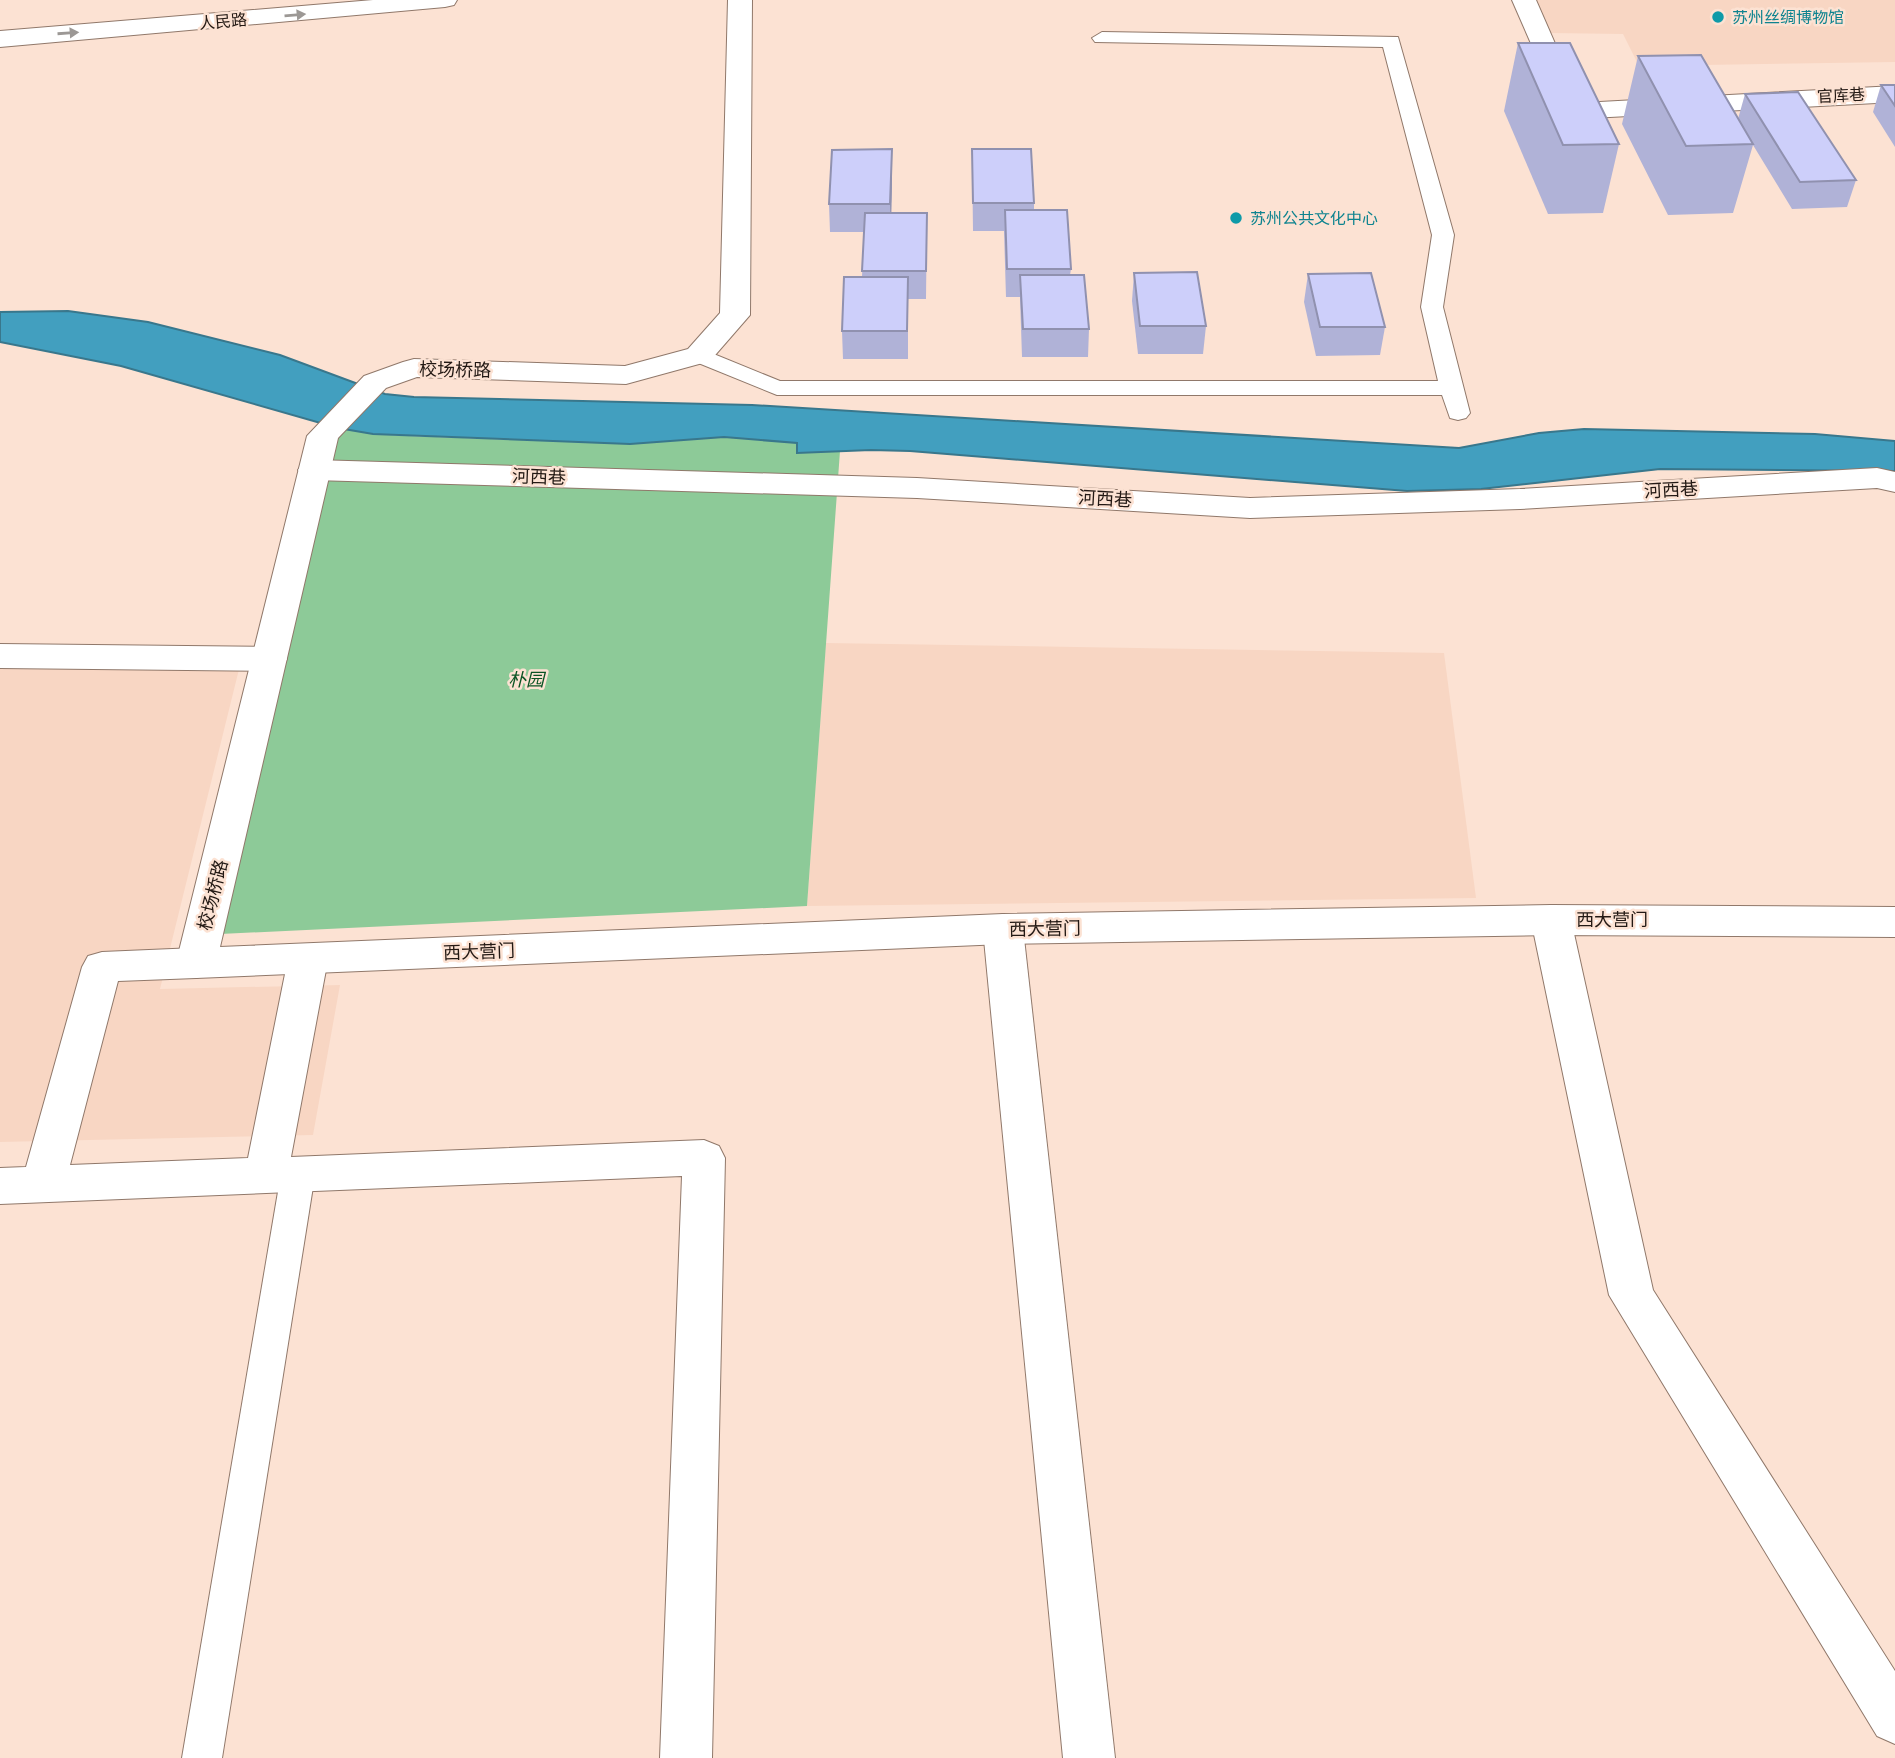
<svg xmlns="http://www.w3.org/2000/svg" width="1895" height="1758" font-family="Literata,'Noto Sans SC',serif">
<style>
.built{fill:#f8d6c3}
.green{fill:#8dca98}
.water{fill:#429fbf;stroke:#39778c;stroke-width:2}
.lines{fill:none;stroke-linecap:round;stroke-linejoin:round}
.lane-casing{stroke:#90786a;stroke-width:2}
.street-casing{stroke:#90786a;stroke-width:2}
.secondary-casing{stroke:#90786a;stroke-width:2}
.primary-casing{stroke:#90786a;stroke-width:2}
.lane{fill:#fff;fill-rule:evenodd}
.street{fill:#fff;fill-rule:evenodd}
.secondary{fill:#fff;fill-rule:evenodd}
.primary{fill:#fff;fill-rule:evenodd}
.wall{fill:#b0b2d7}
.shaded-wall{fill:#9091af}
.building{fill:#cdcffa;stroke:#9091af;stroke-width:2}
.oneway{fill:#9c9895}
.culture-dot{fill:#0f9aa8;stroke:#fce2d3;stroke-width:2.5}
.labels{text-anchor:middle;stroke-width:5;stroke-linejoin:round;paint-order:stroke}
.far-culture-label{font-size:16px;fill:#0d838f;stroke:#fce2d3;text-anchor:start}
.far-street-label{font-size:16px;fill:#231914;stroke:#fce2d3}
.street-label{font-size:18px;fill:#231914;stroke:#fce2d3}
.park-label{font-size:18px;font-style:italic;fill:#0b5424;stroke:#fce2d3}
</style>
<rect width="100%" height="100%" fill="#fce2d3"/>
<g class="built">
<polygon points="1532,0 1895,0 1895,62 1639,66 1623,34 1549,33"/>
<polygon points="826,643 1444,653 1476,898 807,906"/>
<polygon points="244,649 160,989 340,985 313,1135 0,1142 0,652"/>
</g>
<polygon class="green" points="338,428 373,434 409,436 630,444 724,437 797,443 797,453 840,451 807,906 220,934"/>
<polygon class="water" points="68,311 148,322 280,355 385,394 414,397 752,405 1459,448 1539,433 1584,429 1815,434 1895,441 1895,471 1660,469 1481,489 1407,491 910,451 871,450 797,453 797,443 724,437 630,444 373,434 338,428 121,366 0,342 0,312"/>
<g class="lines">
<g class="lane-casing">
<g id="lane">
<polygon points="1102,32 1398,37 1454,235 1443,307 1470,413 1466,418 1458,420 1450,418 1442,395 777,395 691,360 687,355 691,350 699,348 780,381 1438,381 1421,307 1432,235 1383,47 1095,42 1092,38"/>
<polygon points="298,1160 310,1164 315,1174 222,1758 182,1758 281,1174 286,1164"/>
</g>
</g>
<g class="street-casing">
<g id="street">
<polygon points="1512,0 1536,0 1581,103 1895,86 1895,102 1572,119 1563,117"/>
<polygon points="314,460 917,478 1250,498 1520,489 1877,468 1895,472 1895,492 1877,488 1520,509 1250,518 917,498 314,480 303,477 298,470 303,463"/>
<polygon points="0,644 270,647 282,651 287,659 282,667 270,671 0,668"/>
<polygon points="1551,905 1565,910 1571,920 1653,1290 1895,1671 1895,1744 1877,1736 1609,1295 1531,920 1537,910"/>
<polygon points="1003,914 1017,919 1023,929 1115,1758 1063,1758 983,929 989,919"/>
<polygon points="308,944 322,948 328,959 291,1157 704,1140 719,1146 725,1158 712,1758 660,1758 682,1176 0,1204 0,1168 26,1167 82,967 88,956 102,952 196,948 210,952 216,963 210,974 196,978 118,981 70,1165 248,1158 288,959 294,948"/>
</g>
</g>
<g class="secondary-casing">
<polygon id="secondary" points="728,0 752,0 750,315 710,361 626,384 417,377 386,388 338,438 220,947 1003,914 1551,905 1895,907 1895,937 1551,935 1003,944 196,978 182,974 176,963 307,436 364,376 403,362 414,359 625,366 688,349 720,313"/>
</g>
<g class="primary-casing">
<polygon id="primary" points="373,0 457,0 454,5 445,7 0,47 0,31"/>
</g>
<use href="#lane" class="lane"/>
<use href="#street" class="street"/>
<use href="#secondary" class="secondary"/>
<use href="#primary" class="primary"/>
</g>
<g class="wall">
<polygon points="1518,43 1619,144 1603,213 1548,214 1504,111"/>
<polygon points="1638,56 1738,119 1745,94 1856,180 1847,207 1792,209 1753,145 1733,213 1668,215 1622,124"/>
<polygon points="1881,85 1895,85 1895,147 1873,112"/>
<polygon points="972,149 1034,203 1034,210 1071,269 1070,275 1089,329 1088,357 1022,357 1020,297 1006,297 1004,231 973,231"/>
<polygon points="892,177 891,213 927,213 926,299 908,299 908,359 843,359 842,331 862,277 864,232 830,232 829,204"/>
<polygon points="1134,273 1206,326 1203,354 1138,354 1132,301"/>
<polygon points="1308,274 1385,327 1380,355 1316,356 1304,302"/>
</g>
<polygon class="shaded-wall" points="892,149 892,177 891,232 890,204"/>
<g class="building">
<polygon points="1518,43 1570,43 1619,144 1563,145"/>
<polygon points="1701,55 1753,144 1686,146 1638,56"/>
<polygon points="1881,85 1895,85 1895,106"/>
<polygon points="1798,92 1856,180 1800,182 1745,94"/>
<polygon points="892,149 890,204 829,204 832,150"/>
<polygon points="972,149 1031,149 1034,203 973,203"/>
<polygon points="1005,210 1067,210 1071,269 1007,269"/>
<polygon points="865,213 927,213 926,271 862,271"/>
<polygon points="1197,272 1206,326 1140,326 1134,273"/>
<polygon points="1371,273 1385,327 1320,327 1308,274"/>
<polygon points="1020,275 1084,275 1089,329 1023,329"/>
<polygon points="844,277 908,277 907,331 842,331"/>
</g>
<defs><path id="oneway-solid" d="M-6-.8H1V-3.2L6.5 0L1 3.2V.8H-6Z" transform="scale(1.75)"/></defs>
<g class="oneway">
<use href="#oneway-solid" transform="translate(295 15) rotate(-5)"/>
<use href="#oneway-solid" transform="translate(68 33) rotate(-4)"/>
</g>
<g class="culture-dot">
<circle cx="1718" cy="17" r="7"/>
<circle cx="1236" cy="218" r="7"/>
</g>
<g class="labels">
<g class="far-culture-label">
<text x="1732" y="23">苏州丝绸博物馆</text>
<text x="1250" y="224">苏州公共文化中心</text>
</g>
<g class="far-street-label">
<text transform="translate(223 21) rotate(-5)" y="6">人民路</text>
<text transform="translate(1841 95) rotate(-3)" y="6">官库巷</text>
</g>
<g class="street-label">
<text transform="translate(455 370) rotate(1)" y="6">校场桥路</text>
<text transform="translate(539 477) rotate(2)" y="6">河西巷</text>
<text transform="translate(1671 490) rotate(-3)" y="6">河西巷</text>
<text transform="translate(1105 499) rotate(3)" y="6">河西巷</text>
<text transform="translate(213 895) rotate(-76)" y="6">校场桥路</text>
<text x="1612" y="926">西大营门</text>
<text transform="translate(1045 929) rotate(-1)" y="6">西大营门</text>
<text transform="translate(479 952) rotate(-2)" y="6">西大营门</text>
</g>
<g class="park-label">
<text x="526" y="686">朴园</text>
</g>
</g>
</svg>
